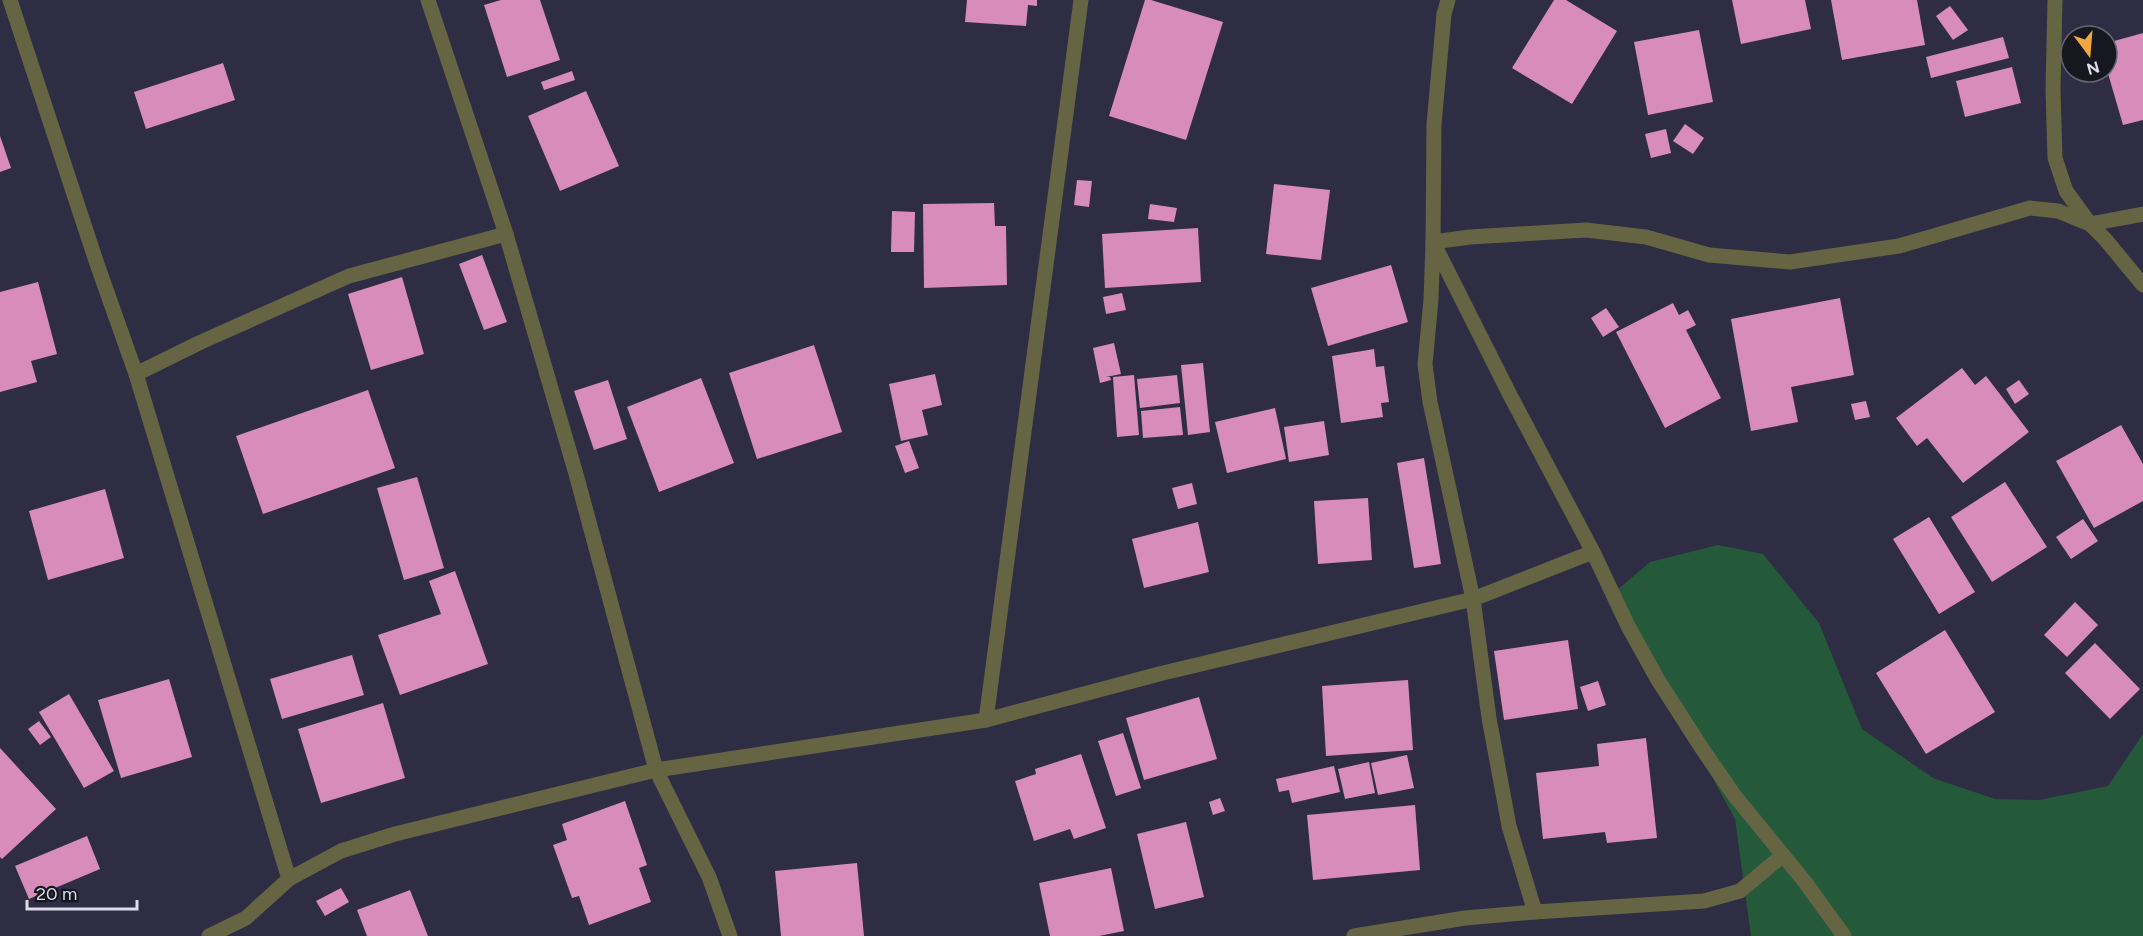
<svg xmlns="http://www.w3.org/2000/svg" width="2143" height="936" font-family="Figtree,sans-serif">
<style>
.green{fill:#245a3a}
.building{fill:#d78cba}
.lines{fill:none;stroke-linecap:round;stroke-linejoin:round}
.minor{stroke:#656443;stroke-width:15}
</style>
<rect width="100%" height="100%" fill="#2e2d43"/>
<polygon class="green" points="1718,545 1763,554 1819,623 1862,729 1933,778 1995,799 2039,800 2108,786 2143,734 2143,936 1751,936 1735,819 1621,611 1616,591 1650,562"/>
<g class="building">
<polygon points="501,0 540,0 560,60 507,77 484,5"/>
<polygon points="967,0 1037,0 1037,6 1028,5 1026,26 965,22"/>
<polygon points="1145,0 1151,0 1223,22 1186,140 1109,116"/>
<polygon points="1554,0 1566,0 1617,31 1572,104 1512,68"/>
<polygon points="1732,0 1805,0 1811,29 1741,44"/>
<polygon points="1831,0 1917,0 1925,45 1842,60"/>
<polygon points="1950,6 1968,30 1953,40 1936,16"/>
<polygon points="1699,30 1713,102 1648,115 1634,42"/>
<polygon points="2143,33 2143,120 2123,125 2107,70 2107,43"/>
<polygon points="2003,37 2009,58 1931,78 1926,57"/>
<polygon points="223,63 235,100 146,129 134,92"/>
<polygon points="2012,67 2021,103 1965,117 1956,81"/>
<polygon points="572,71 575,80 544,90 541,82"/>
<polygon points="586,91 619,166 560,191 528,116"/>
<polygon points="1685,124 1704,138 1693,154 1673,141"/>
<polygon points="1666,129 1671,153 1651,158 1645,134"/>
<polygon points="0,136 11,168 0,172"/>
<polygon points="1077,180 1092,181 1089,207 1074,205"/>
<polygon points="1274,184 1330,190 1321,260 1266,254"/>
<polygon points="994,203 995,226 1006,226 1007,285 924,288 923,204"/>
<polygon points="1150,204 1177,208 1174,222 1148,219"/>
<polygon points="892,211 915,212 914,252 891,252"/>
<polygon points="1198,228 1201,282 1105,288 1102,234"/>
<polygon points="482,255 507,322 484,330 459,264"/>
<polygon points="1391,265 1408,322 1328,346 1311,288"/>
<polygon points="402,277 424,354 371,370 348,294"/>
<polygon points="38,282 57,354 31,361 37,382 0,392 0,292"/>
<polygon points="1122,293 1126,310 1106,314 1103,297"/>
<polygon points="1840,298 1854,375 1791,387 1798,422 1751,431 1731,319"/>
<polygon points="1673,303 1679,315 1688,310 1696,325 1686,330 1721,398 1665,428 1616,332"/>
<polygon points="1606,308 1619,327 1603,337 1591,318"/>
<polygon points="1114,343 1121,374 1106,377 1110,377 1111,380 1100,383 1093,348"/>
<polygon points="814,345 842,432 757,459 729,373"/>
<polygon points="1374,349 1376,367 1384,366 1389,402 1381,403 1383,417 1341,423 1332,356"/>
<polygon points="1203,363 1210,432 1188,435 1181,365"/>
<polygon points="1962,368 1975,385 1986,376 2029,432 1963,483 1927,438 1917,446 1896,418"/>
<polygon points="935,374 942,405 922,410 928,435 901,441 889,384"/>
<polygon points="1134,375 1139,435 1117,437 1113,377"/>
<polygon points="1177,375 1180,403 1140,408 1137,379"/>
<polygon points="701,378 734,463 659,492 627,407"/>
<polygon points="608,380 627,439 594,450 574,391"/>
<polygon points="2019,380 2029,394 2015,404 2006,389"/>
<polygon points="368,390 395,468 263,514 236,436"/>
<polygon points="1866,401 1870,417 1855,420 1851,404"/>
<polygon points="1180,407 1183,435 1143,438 1141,411"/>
<polygon points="1275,408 1286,459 1227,473 1215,422"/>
<polygon points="1324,421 1329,455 1289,462 1284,427"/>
<polygon points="2121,425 2143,464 2143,501 2094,528 2056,461"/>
<polygon points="909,441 919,468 905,473 895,446"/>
<polygon points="1424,458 1441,564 1414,568 1397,463"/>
<polygon points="417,477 444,568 404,580 377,488"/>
<polygon points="2005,482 2047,547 1992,582 1951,517"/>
<polygon points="1192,483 1197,504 1178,509 1172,488"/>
<polygon points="105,489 124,558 48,580 29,511"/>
<polygon points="1368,498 1372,560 1318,564 1314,501"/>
<polygon points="1929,517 1975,592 1939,614 1893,539"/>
<polygon points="2083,519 2098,541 2071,559 2056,537"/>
<polygon points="1198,522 1209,572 1144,588 1132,539"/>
<polygon points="455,571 488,664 400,695 378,635 441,614 429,581"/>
<polygon points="2075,602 2098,625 2067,657 2044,635"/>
<polygon points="1945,630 1995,712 1926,754 1876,673"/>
<polygon points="1568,640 1578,709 1504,720 1494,651"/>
<polygon points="2095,643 2140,689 2110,719 2065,673"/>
<polygon points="352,655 364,695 282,719 270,679"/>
<polygon points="169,679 192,757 121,778 98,700"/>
<polygon points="1408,680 1413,750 1326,756 1322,686"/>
<polygon points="1598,681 1606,705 1588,711 1580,687"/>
<polygon points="69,694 114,771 84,788 39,712"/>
<polygon points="1199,697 1217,759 1144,780 1126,718"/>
<polygon points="383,703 405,778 321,803 298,729"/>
<polygon points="39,721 51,737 40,745 28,729"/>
<polygon points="1123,733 1141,788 1116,796 1098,741"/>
<polygon points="1646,738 1657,838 1607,843 1605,832 1543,839 1536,773 1599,766 1597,744"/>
<polygon points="0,748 56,809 2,859 0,857"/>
<polygon points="1081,754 1106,828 1074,839 1070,829 1034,841 1015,781 1036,774 1035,769"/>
<polygon points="1407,755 1414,788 1378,795 1371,763"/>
<polygon points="1369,762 1375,793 1345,799 1338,769"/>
<polygon points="1334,766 1340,792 1292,803 1289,790 1279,792 1276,779"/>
<polygon points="1220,798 1225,811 1213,815 1209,802"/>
<polygon points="625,801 647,865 639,868 651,902 589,925 579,896 572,898 553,845 567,840 562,824"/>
<polygon points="1415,805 1420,870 1313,880 1307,815"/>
<polygon points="1186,822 1204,897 1155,909 1137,834"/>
<polygon points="87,836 100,869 29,899 15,866"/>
<polygon points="857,863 864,936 781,936 775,871"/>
<polygon points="1111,868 1124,931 1099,936 1050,936 1039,883"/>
<polygon points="341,888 349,902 325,916 316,901"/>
<polygon points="410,890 428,936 367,936 357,910"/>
</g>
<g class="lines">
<g class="minor">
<polyline points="10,0 97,264 136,374 289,879"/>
<polyline points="428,0 506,234 576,474 656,770 709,877 730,936"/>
<polyline points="1448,0 1444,14 1434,124 1433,242 1470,237 1586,230 1646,237 1709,255 1790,262 1899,246 2030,208 2058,211 2090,224 2143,214"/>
<polyline points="2055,0 2053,89 2055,158 2066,191 2090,224 2105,239 2143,285"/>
<polyline points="136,374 201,342 349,276 506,234"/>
<polyline points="1593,552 1628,626 1658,680 1701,747 1734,795 1805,882 1844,936"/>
<polyline points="986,720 1081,0"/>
<polyline points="1535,912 1704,901 1740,891 1783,855"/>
<polyline points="209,936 246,918 289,879 341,851 395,834 656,770 986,720 1159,674 1473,599 1593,552 1510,395 1433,242 1431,300 1425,364 1430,402 1473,599 1489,718 1509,826 1535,912 1465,918 1354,936"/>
</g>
</g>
<g transform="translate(2089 54) rotate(164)"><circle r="28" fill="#171720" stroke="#666671" stroke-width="1.5"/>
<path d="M0-4.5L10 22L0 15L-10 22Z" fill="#efa73e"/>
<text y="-9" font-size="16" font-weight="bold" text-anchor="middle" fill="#ddddeb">N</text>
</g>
<path d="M27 900v9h110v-9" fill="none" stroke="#ddddeb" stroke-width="3"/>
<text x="36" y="900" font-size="18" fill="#ddddeb" stroke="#171720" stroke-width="4.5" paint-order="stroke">20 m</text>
</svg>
